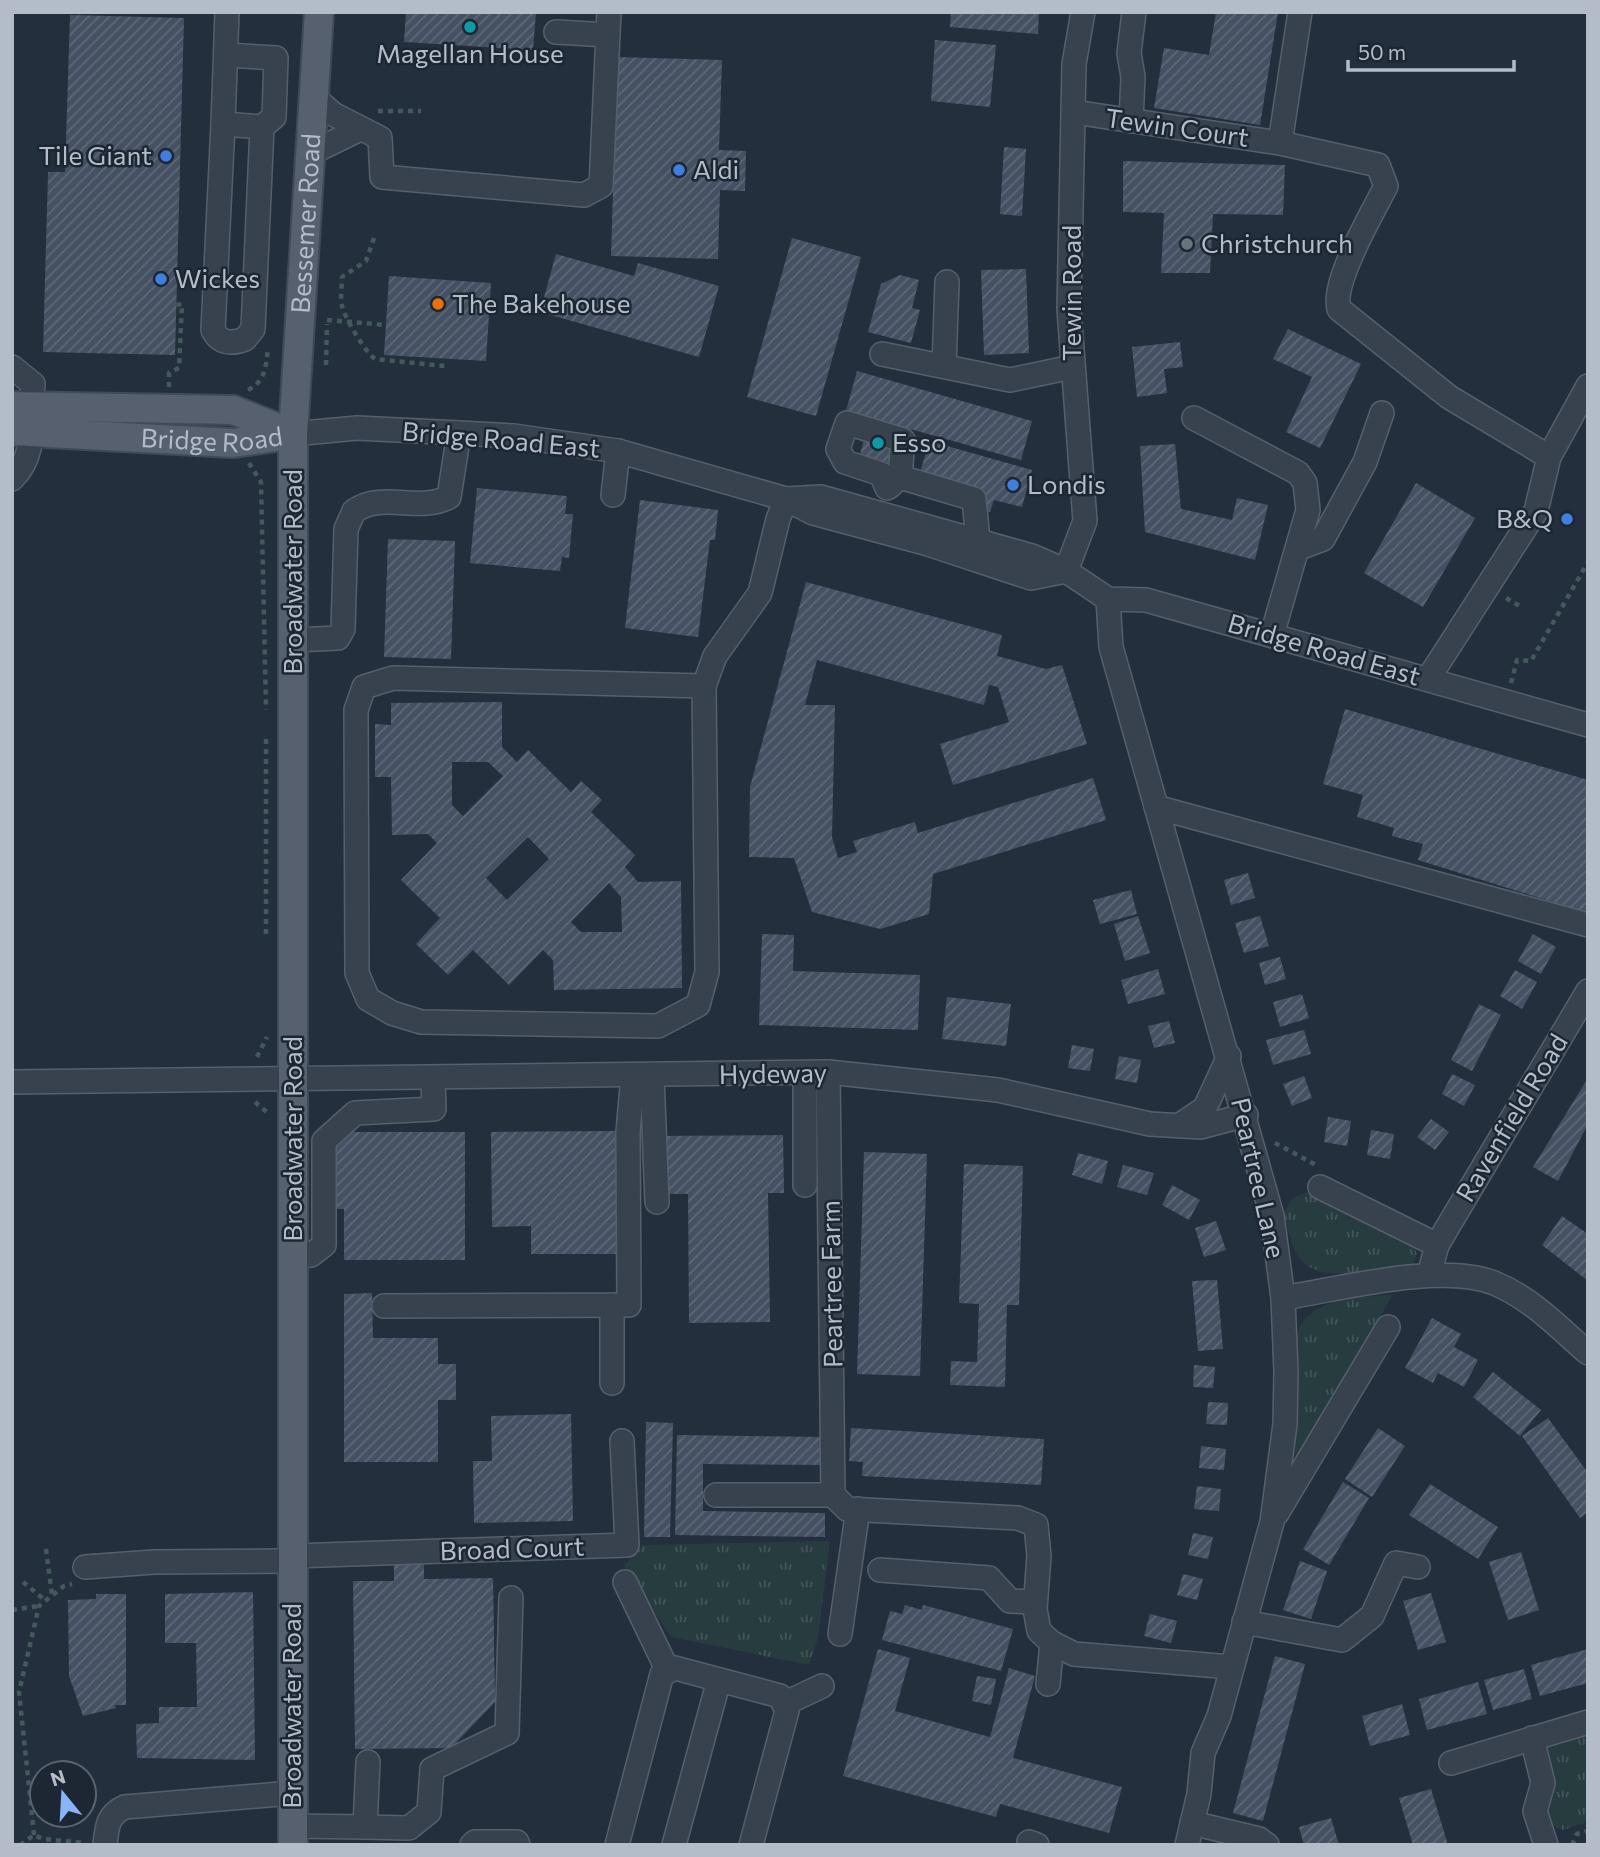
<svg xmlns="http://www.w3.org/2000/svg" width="1600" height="1857" font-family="Commissioner,sans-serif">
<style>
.grass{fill:url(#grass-tufts)}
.building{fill:url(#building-hatch);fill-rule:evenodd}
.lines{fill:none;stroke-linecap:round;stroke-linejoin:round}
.minor-casing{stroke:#565f6c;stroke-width:26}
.major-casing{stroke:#414a57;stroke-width:32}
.path{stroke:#44595c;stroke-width:4.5;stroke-dasharray:5 5;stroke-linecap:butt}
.minor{stroke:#38414e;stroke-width:23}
.major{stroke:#56606e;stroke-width:28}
.culture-dot{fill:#0f9aa8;stroke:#1d2633;stroke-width:2.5}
.shop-dot{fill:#3f7fe0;stroke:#1d2633;stroke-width:2.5}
.worship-dot{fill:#6b7280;stroke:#1d2633;stroke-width:2.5}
.food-dot{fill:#e8710a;stroke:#1d2633;stroke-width:2.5}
.labels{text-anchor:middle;stroke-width:5;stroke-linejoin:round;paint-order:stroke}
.poi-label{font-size:26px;fill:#b4bcc9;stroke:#1d2633;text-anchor:start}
.street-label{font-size:26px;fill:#b4bcc9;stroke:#1d2633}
</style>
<defs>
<pattern id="grass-tufts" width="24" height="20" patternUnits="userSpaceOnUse" patternTransform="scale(1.75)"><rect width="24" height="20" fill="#263c3f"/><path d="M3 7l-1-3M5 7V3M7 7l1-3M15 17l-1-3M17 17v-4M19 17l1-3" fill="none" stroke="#435659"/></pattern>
<pattern id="building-hatch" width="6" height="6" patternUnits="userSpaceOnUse" patternTransform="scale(1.75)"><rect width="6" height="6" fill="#455162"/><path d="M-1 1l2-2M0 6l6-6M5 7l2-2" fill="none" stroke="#5d6877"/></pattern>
</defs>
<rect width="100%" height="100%" fill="#242f3e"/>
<g class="grass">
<path d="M1308,1192L1412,1243L1417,1254L1413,1265C1401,1272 1384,1270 1370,1272C1311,1277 1296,1273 1284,1212L1293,1198Z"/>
<path d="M1393,1294L1303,1455L1297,1458L1293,1452L1296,1339C1305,1296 1357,1299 1393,1294Z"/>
<polygon points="830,1541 818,1638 809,1665 671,1637 624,1566 643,1545"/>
<polygon points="1588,1735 1588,1822 1563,1830 1552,1825 1545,1809 1545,1748"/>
</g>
<g class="building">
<polygon points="406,12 536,12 533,50 404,42"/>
<polygon points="951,12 1039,12 1038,34 950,27"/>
<polygon points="1216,12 1278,12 1260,125 1154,108 1164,48 1209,55"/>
<polygon points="70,15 184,18 175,355 43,352 48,172 65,172"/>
<polygon points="935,40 996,45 990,107 931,101"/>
<polygon points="617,57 722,60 719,150 746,151 745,191 720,190 718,259 611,256"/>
<polygon points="1004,147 1026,149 1022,216 1000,214"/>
<polygon points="1123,161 1285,165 1283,215 1213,214 1210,273 1161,273 1164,213 1123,212"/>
<polygon points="792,238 861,257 816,416 747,397"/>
<polygon points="556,254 634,276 638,263 719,286 699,357 540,312"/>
<polygon points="1026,269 1029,353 984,355 981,270"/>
<polygon points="900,275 919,280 912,308 920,310 911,343 868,332 881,284"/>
<polygon points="389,276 491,283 486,361 384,355"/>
<polygon points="1288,329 1361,364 1320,448 1286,432 1312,377 1273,359"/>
<polygon points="1180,342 1183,367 1164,369 1167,393 1137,397 1132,347"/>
<polygon points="857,371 1032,421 1021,460 846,411"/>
<polygon points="897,430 890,470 858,462 865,436"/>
<polygon points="929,441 1032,470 1022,507 994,500 990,512 915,491"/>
<polygon points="1175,444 1181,509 1232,520 1237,498 1268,505 1255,560 1145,532 1140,446"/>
<polygon points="1416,483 1475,518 1423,607 1364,573"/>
<polygon points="477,488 567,496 565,514 573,514 569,558 562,557 560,571 470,563"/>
<polygon points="640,500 718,510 715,540 710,540 698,637 625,628"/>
<polygon points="388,539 455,541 451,659 384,657"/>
<polygon points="806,582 1002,635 997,656 1046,669 1062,665 1087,744 953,785 940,744 1009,722 998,687 989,685 984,705 817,660 805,705 835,705 832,837 838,858 857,852 853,841 915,822 918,833 1093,778 1106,820 933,874 929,914 880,929 812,912 794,858 749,857 750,787"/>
<path d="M502,702V747L517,762L528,750L571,792L581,781L602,800L591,812L635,855L625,867L638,882L681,881L682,988L554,990L553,960L543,950L509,985L473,950L448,975L416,944L440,918L401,880L437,843L428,834L392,835L391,777H375V724L391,725V703ZM452,762H488L503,776L463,816L452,805ZM528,837L549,859L507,900L486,878ZM609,883L621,897L622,932H581L571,922Z"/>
<polygon points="1345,709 1588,780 1588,913 1418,860 1423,844 1392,836 1394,828 1357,817 1363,795 1323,784"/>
<polygon points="1248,873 1255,898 1231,905 1224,880"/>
<polygon points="1131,890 1137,914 1100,924 1093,900"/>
<polygon points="1138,916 1150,953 1125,961 1114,924"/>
<polygon points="1260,916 1269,946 1244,953 1235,923"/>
<polygon points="762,934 794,935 793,971 920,975 918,1030 759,1025"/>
<polygon points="1533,934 1556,947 1541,974 1518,961"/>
<polygon points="1280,957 1286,979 1265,985 1259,963"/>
<polygon points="1158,969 1165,994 1128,1004 1121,980"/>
<polygon points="1515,970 1537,982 1522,1009 1500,996"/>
<polygon points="1302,994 1309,1018 1280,1027 1273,1002"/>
<polygon points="947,997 1011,1004 1006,1046 942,1039"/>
<polygon points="1479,1004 1501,1015 1472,1071 1451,1060"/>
<polygon points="1169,1021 1175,1043 1154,1048 1148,1026"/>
<polygon points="1304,1030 1311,1054 1273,1065 1266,1040"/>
<polygon points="1072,1045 1094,1049 1090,1071 1068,1068"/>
<polygon points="1119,1056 1141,1060 1137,1083 1115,1079"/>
<polygon points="1452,1074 1475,1085 1464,1106 1442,1094"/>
<polygon points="1304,1076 1312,1098 1292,1106 1283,1084"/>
<polygon points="1588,1078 1588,1124 1558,1181 1533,1167"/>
<polygon points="1328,1117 1351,1121 1347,1146 1324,1142"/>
<polygon points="1431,1119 1449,1132 1435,1150 1417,1137"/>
<polygon points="1371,1130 1394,1134 1390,1159 1367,1155"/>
<polygon points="616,1131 617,1254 531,1254 531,1226 492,1227 491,1132"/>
<polygon points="336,1132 465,1132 465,1260 344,1260 344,1209 336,1209"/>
<polygon points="783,1135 784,1193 768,1193 770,1322 689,1323 688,1194 657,1194 657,1136"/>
<polygon points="864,1152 927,1154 920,1376 857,1374"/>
<polygon points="1078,1153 1108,1161 1102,1184 1072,1175"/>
<polygon points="964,1164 1023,1166 1019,1305 1007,1305 1005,1387 950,1385 951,1361 977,1362 979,1304 959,1303"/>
<polygon points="1123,1165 1154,1173 1147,1195 1117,1187"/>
<polygon points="1172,1185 1200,1200 1189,1220 1162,1205"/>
<polygon points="1562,1216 1588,1234 1588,1281 1542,1245"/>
<polygon points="1216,1221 1226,1250 1204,1257 1195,1228"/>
<polygon points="1217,1280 1223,1349 1198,1351 1192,1281"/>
<polygon points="372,1293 373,1338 438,1338 438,1364 456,1364 456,1400 438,1400 438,1462 344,1462 344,1294"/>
<polygon points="1432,1318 1461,1334 1454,1347 1478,1360 1464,1387 1438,1373 1433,1383 1405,1368"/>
<polygon points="1194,1365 1215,1367 1213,1388 1193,1387"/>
<polygon points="1493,1372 1541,1410 1520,1436 1473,1397"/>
<polygon points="1208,1402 1228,1403 1227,1425 1206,1424"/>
<polygon points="571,1414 573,1521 474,1523 473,1461 492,1461 491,1416"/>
<polygon points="1548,1418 1588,1473 1588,1512 1580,1518 1522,1436"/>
<polygon points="646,1422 673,1423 670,1537 644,1537"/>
<polygon points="851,1428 1044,1439 1041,1485 862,1476 863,1462 849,1461"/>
<polygon points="1378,1428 1405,1446 1372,1497 1345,1479"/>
<polygon points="677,1435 826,1437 826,1465 703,1464 703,1511 825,1513 825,1537 675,1535"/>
<polygon points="1201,1446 1226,1449 1224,1470 1199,1468"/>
<polygon points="1343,1482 1369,1498 1329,1565 1303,1549"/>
<polygon points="1430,1484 1498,1527 1478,1559 1409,1515"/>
<polygon points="1197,1486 1221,1489 1219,1511 1194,1509"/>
<polygon points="1193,1533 1213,1537 1208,1559 1188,1555"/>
<polygon points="1521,1552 1539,1610 1508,1620 1489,1562"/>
<polygon points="1300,1561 1327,1571 1311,1619 1283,1610"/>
<polygon points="394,1563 424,1563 424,1579 493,1578 495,1702 451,1748 355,1749 353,1581 394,1581"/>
<polygon points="1183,1574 1203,1579 1197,1600 1177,1595"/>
<polygon points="253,1592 255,1760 137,1758 136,1724 159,1723 159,1707 197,1707 196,1643 165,1643 165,1594"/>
<polygon points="1431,1593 1446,1642 1418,1650 1403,1601"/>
<polygon points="96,1594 126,1594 126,1705 115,1705 116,1708 83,1716 69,1676 68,1600 96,1599"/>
<polygon points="905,1605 922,1610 923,1605 1013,1629 1001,1671 882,1640 890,1611 902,1614"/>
<polygon points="1150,1614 1177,1621 1171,1643 1144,1636"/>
<polygon points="878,1649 910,1658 895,1711 990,1737 1009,1668 1035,1676 1013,1758 1122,1787 1109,1833 1000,1804 996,1817 843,1776"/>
<polygon points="1588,1649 1588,1683 1540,1696 1531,1665"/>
<polygon points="1275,1656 1305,1664 1263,1821 1233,1813"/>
<polygon points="1524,1669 1532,1699 1493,1710 1484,1680"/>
<polygon points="977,1676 996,1679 991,1705 972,1701"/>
<polygon points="1478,1682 1487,1714 1427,1730 1419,1699"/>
<polygon points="1402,1704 1410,1735 1370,1746 1362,1716"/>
<polygon points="1431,1789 1448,1845 1413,1845 1399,1798"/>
<polygon points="1331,1818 1339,1845 1304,1845 1299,1827"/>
</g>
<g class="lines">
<g class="minor-casing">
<g id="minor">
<polyline points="556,32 608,35"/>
<polyline points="226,55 276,58 274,117 262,127 223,124 227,12"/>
<polyline points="314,97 333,114 380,138 382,177 584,195 601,186 609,12"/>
<path d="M1074,112L1280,143L1378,165L1386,186C1373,212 1331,283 1339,309L1449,397L1549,457"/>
<polyline points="1131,121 1133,77 1129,53 1134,12"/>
<path d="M223,124L213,330C220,344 232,344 245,339L253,329L262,127"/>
<polyline points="1280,143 1300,12"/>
<polyline points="311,153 360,129"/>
<polyline points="882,354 1010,380 1072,367"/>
<polyline points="944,366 947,282"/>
<path d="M12,367L33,384C29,418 39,453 12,479"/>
<polyline points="1194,418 1298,473 1305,483 1308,510 1272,635"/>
<polyline points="293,434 357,428 459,433 514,436 618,451 786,499 813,513 928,544 1031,578 1066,571"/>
<polyline points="890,486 900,477 974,499 978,541"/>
<polyline points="887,488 881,474 845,462 838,449 847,423 903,440 900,477"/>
<polyline points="613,495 618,451"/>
<polyline points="786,499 821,497 1032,556 1066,571 1108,599 1146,600 1588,725"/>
<polyline points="1299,548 1323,539 1365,462 1382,413"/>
<polyline points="1066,571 1085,521 1069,309 1074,64 1083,12"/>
<polyline points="1108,599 1111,647 1272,1216 1283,1298 1286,1372 1285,1424 1272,1522 1219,1716 1203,1753 1199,1794 1187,1845"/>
<path d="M294,640L338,638L343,629L346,529L354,511C383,491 419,513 449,497L459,433"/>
<polyline points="1428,679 1536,511 1549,457 1588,386"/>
<polyline points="704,686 393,678 364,687 356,710 357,973 368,999 392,1013 421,1022 658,1026 698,1005 707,972 704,686 715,656 760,593 778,519 786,499"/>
<polyline points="1156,807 1588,925"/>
<polyline points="828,1072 833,1495"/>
<polyline points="652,1076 657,1202"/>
<polyline points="12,1082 828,1072 998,1090 1150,1124 1201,1127 1246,1115"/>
<polyline points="1180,1125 1205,1108 1229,1056"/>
<polyline points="805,1185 805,1074"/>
<polyline points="1320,1187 1437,1245"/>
<polyline points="293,1256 311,1255 324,1245 324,1141 355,1113 434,1109 433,1079"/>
<polyline points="1429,1275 1437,1245 1588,991"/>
<path d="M1283,1298C1339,1289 1442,1262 1494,1283C1531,1298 1558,1327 1588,1353"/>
<polyline points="384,1306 629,1305 628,1132 633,1076"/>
<polyline points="612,1383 612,1305"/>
<polyline points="716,1495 833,1495 847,1509 1018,1518 1036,1525 1039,1556 1035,1609 1039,1631 1052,1643 1074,1654 1231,1667"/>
<polyline points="1277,1513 1388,1327"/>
<polyline points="292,1556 627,1545 622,1441"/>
<polyline points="85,1567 154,1562 291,1561"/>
<polyline points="880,1570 989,1578 1010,1601 1035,1602"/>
<polyline points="625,1582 668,1671"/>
<polyline points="1244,1622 1342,1640 1372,1616 1396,1563 1418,1567"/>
<polyline points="840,1634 858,1509"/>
<polyline points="1048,1684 1052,1643"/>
<polyline points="784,1704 822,1686"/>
<polyline points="1532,1738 1543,1783 1535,1811 1546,1845"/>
<polyline points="1451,1763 1588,1722"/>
<polyline points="1192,1823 1259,1839 1267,1845"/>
<polyline points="293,1826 365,1827 368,1762"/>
<polyline points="365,1827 409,1828 429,1812 432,1769 507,1733 511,1598"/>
<polyline points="1029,1842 1037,1845"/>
<path d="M105,1845C107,1827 107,1815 125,1807L292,1793"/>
<polyline points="472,1845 475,1842 517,1842 518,1845"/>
<polyline points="617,1845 662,1674 675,1668 780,1696 787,1711 751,1845"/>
<polyline points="674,1845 719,1680"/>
</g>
</g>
<g class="major-casing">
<g id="major">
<polyline points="12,406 233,410 293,434"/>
<path id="s1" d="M12,431L233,443L290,435"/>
<path id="s2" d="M293,1845V434L319,12"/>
</g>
</g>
<g class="path">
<polyline points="378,111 421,111"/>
<path d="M374,238L366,261L342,277C342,286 340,298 342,306C344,317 366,353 375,359L445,366"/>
<polyline points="327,320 386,325"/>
<polyline points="326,365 327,324"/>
<polyline points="169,387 169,373 179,368 182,304 176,305"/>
<path d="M248,390C266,381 266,365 268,347"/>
<polyline points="249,463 261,482 266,710"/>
<polyline points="1506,598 1523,608"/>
<polyline points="1511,683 1517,660 1531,661 1588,562"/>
<polyline points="266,739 266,937"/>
<polyline points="257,1057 267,1037"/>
<polyline points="255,1102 269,1114"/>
<polyline points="1275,1143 1316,1165"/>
<polyline points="46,1549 52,1595"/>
<polyline points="23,1582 46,1601"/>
<polyline points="12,1610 39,1606"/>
<polyline points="34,1835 19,1692 39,1606 64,1586 72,1584"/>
<polyline points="20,1845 34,1835 43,1839 86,1843"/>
<polyline points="1572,1845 1577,1834 1588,1831"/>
</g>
<use href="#minor" class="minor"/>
<use href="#major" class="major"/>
</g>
<g class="culture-dot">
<circle cx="470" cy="27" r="7"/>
<circle cx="878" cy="443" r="7"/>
</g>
<g class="shop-dot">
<circle cx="166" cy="156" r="7"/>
<circle cx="679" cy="170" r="7"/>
<circle cx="161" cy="279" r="7"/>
<circle cx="1013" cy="485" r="7"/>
<circle cx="1567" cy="519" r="7"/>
</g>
<circle class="worship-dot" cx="1187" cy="244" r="7"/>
<circle class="food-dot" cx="438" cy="304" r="7"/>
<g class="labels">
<g class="poi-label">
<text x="470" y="63" text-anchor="middle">Magellan House</text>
<text x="152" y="165" text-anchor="end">Tile Giant</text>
<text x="693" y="179">Aldi</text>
<text x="1201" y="253">Christchurch</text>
<text x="175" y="288">Wickes</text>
<text x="452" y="313">The Bakehouse</text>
<text x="892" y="452">Esso</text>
<text x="1027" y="494">Londis</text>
<text x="1553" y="528" text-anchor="end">B&amp;Q</text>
</g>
<g class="street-label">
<text transform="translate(1177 128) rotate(8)" y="9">Tewin Court</text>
<text dy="9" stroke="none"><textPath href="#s2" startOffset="1622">Bessemer Road</textPath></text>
<text transform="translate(1072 293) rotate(-90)" y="9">Tewin Road</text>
<text dy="9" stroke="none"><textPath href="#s1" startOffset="200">Bridge Road</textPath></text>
<text transform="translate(501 440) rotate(5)" y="9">Bridge Road East</text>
<text transform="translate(293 572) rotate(-90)" y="9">Broadwater Road</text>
<text transform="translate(1324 650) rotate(16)" y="9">Bridge Road East</text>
<text transform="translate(773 1074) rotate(-1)" y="9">Hydeway</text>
<text transform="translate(1512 1118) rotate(-59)" y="9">Ravenfield Road</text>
<text transform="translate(293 1139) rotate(-90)" y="9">Broadwater Road</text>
<text transform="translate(1258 1178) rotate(77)" y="9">Peartree Lane</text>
<text transform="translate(832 1284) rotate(-91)" y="9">Peartree Farm</text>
<text transform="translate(512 1549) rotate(-2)" y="9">Broad Court</text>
<text transform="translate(292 1706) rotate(-90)" y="9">Broadwater Road</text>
</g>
</g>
<rect width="1600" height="1857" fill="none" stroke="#b4bcc9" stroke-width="28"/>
<g transform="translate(63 1794) rotate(342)"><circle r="33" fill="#1d2633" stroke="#59626f" stroke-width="2"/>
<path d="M0-5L12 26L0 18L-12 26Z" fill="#8ab4f8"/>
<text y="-10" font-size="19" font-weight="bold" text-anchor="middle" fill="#b4bcc9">N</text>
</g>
<path d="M1348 60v10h166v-10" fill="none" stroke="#b4bcc9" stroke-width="3.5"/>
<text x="1358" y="60" font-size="21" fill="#b4bcc9" stroke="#1d2633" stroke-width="5" paint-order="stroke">50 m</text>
</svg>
